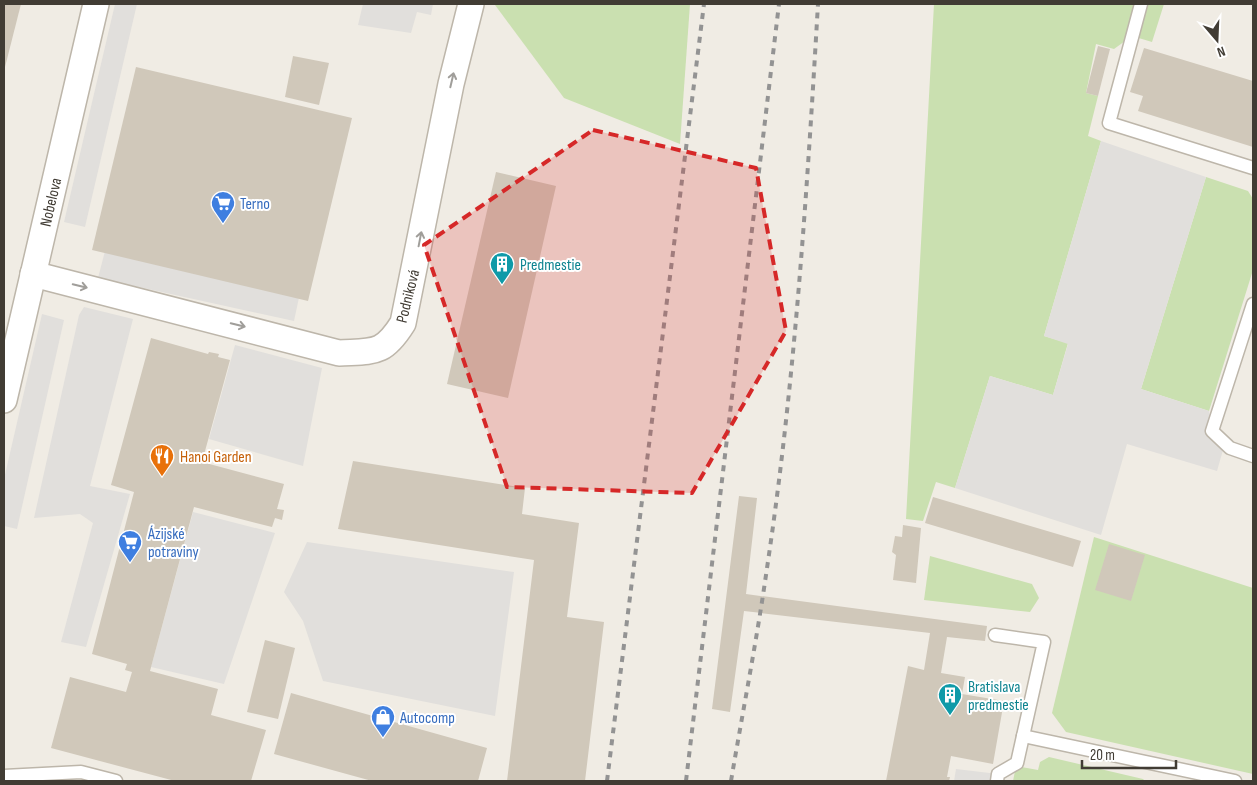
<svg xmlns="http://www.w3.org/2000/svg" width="1257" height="785" font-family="'Sofia Sans Condensed',sans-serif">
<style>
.green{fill:#cae0b0}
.parking{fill:#e1dfdc}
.building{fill:#d0c8ba}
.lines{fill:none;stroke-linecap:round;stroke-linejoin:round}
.lane-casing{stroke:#bdb6aa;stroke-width:15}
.street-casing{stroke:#bdb6aa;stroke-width:28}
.lane{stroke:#fff;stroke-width:12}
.street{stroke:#fff;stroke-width:25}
.rail{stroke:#939393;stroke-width:4;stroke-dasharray:6 6;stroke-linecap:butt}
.oneway{stroke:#a09e9a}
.marked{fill:#d62828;fill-opacity:0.2;stroke:#d62828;stroke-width:4;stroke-dasharray:10 6;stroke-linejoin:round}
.labels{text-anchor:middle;stroke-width:4;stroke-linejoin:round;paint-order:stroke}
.street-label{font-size:16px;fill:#413c34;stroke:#fff}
.shop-label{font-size:16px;fill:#366cbe;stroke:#fff;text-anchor:start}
.culture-label{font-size:16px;fill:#0d838f;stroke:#fff;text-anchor:start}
.food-label{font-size:16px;fill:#c56008;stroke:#fff;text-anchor:start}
</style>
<rect width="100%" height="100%" fill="#f0ece4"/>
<g class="green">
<polygon points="690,4 680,144 564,98 495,5"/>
<polygon points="934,4 1164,4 1152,42 1132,36 1114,49 1096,44 1086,93 1098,96 1088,136 1101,141 1044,336 1068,343 1053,395 990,376 955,488 936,482 923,521 906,519"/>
<polygon points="1206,177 1248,191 1253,199 1253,270 1209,411 1141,389"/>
<polygon points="1094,537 1253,588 1253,774 1066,732 1052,713"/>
<polygon points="930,556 1032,584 1039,598 1030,612 924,600"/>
<polygon points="1049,757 1143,779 1145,781 1013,781 1016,766 1038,770 1040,762"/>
</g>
<g class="parking">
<polygon points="115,4 137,4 85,227 64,222"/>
<polygon points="363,4 433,4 431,15 417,12 411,33 358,25"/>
<polygon points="1101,141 1206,177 1141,389 1209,411 1212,431 1223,450 1217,471 1127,444 1101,535 955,488 990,376 1053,395 1068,344 1044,336"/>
<polygon points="106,247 300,293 294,321 98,278"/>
<polygon points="84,307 133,319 90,486 130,494 86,647 61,642 93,523 80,514 34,518 79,315"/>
<polygon points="42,314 64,320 17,529 4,526 4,479"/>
<polygon points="235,345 322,368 303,466 209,439"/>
<polygon points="193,512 275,533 224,684 151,667"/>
<polygon points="307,542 514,572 495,716 323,681 303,621 284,592"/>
<polygon points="956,769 998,774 997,781 954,781"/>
</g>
<g class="building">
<polygon points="4,4 21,4 4,71"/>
<polygon points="1098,46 1110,49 1098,96 1086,93"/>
<polygon points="1144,48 1253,81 1253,147 1138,111 1143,96 1130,92"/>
<polygon points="293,56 329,63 319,105 285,97"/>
<polygon points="136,67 352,118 308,301 92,250"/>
<polygon points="496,172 556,186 508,398 447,384"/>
<polygon points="151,338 208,354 209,352 219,354 218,357 230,360 202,462 284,484 277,509 284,510 282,520 275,518 272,527 194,507 150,671 218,689 211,715 266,730 251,781 175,781 51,748 70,677 126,692 132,672 125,670 127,664 92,654 134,492 111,485"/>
<polygon points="353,461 525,488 522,514 579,523 567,617 604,622 585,781 507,781 534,560 338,529"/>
<polygon points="739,496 757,498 746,594 987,626 985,641 947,637 941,673 965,677 962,694 1004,701 993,764 951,756 947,777 950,777 949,781 886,781 908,666 924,670 930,633 744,611 730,712 712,709"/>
<polygon points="933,497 1081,541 1073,567 925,523"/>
<polygon points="903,525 921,528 916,583 893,580 896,555 892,552 895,536 902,537"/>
<polygon points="1109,544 1145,555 1131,601 1095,590"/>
<polygon points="265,640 295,648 278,719 247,712"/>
<polygon points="291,693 487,748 478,781 372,781 274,754"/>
</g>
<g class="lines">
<g class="lane-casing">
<g id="lane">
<polyline points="1141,4 1109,123 1253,168"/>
<polyline points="1253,304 1212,431 1230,448 1253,456"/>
<polyline points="995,635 1044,642 1017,763 998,774 997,781"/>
<polyline points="1023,736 1235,781"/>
<polyline points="4,776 81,772 116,781"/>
</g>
</g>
<g class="street-casing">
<g id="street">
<path d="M33,274L339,353C374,351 383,355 403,323L451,84L471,4"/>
<polyline points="4,400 96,4"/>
</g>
</g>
<use href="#lane" class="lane"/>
<use href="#street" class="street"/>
<g class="rail">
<polyline points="607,781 704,4"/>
<polyline points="686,781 779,4"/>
<path d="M731,781C743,710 757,639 767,568C795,381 807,192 818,4"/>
</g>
</g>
<defs><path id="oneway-shaft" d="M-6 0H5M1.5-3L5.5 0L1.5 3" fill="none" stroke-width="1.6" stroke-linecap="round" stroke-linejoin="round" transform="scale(1.25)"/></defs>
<g class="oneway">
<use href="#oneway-shaft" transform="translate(452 80) rotate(-77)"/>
<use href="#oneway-shaft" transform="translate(420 239) rotate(-79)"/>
<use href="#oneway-shaft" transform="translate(80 286) rotate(14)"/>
<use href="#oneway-shaft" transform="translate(238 325) rotate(14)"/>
</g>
<path class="marked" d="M593,130L756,168L786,331L692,493L507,487L424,245Z"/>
<defs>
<g id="supermarket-pin" transform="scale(1.25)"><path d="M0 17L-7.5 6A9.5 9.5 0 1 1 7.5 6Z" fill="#3f7fe0" stroke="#fff"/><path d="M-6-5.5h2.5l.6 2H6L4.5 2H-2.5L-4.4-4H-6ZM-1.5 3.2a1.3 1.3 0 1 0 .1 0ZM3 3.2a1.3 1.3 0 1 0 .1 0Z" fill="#fff"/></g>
<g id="building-pin" transform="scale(1.25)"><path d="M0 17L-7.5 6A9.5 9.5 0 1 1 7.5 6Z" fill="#0f9aa8" stroke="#fff"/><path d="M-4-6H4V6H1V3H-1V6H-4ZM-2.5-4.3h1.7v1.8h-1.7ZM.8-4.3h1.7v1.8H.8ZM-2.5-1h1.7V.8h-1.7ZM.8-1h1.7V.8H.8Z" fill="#fff"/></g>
<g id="restaurant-pin" transform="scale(1.25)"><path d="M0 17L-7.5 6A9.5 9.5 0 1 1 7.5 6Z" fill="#e8710a" stroke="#fff"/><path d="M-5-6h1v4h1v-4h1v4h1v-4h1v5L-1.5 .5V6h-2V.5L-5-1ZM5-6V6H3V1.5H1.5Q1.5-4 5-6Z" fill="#fff"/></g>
<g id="shop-pin" transform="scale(1.25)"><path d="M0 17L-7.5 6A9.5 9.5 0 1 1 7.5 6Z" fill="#3f7fe0" stroke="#fff"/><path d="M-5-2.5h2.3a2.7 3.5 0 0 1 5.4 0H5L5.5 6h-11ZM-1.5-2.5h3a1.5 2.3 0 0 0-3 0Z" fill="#fff"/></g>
</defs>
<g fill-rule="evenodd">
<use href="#supermarket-pin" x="223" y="203"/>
<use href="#building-pin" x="502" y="264"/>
<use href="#restaurant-pin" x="162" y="456"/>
<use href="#supermarket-pin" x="130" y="542"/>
<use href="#building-pin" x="950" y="695"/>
<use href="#shop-pin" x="383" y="717"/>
</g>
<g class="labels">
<g class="street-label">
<text transform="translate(50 202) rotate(-77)" y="6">Nobelova</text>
<text transform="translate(407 296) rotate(-76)" y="6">Podniková</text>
</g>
<g class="shop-label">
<text x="240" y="209">Terno</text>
<text x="148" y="539">Ázijské<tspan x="148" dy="18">potraviny</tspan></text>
<text x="400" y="723">Autocomp</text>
</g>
<g class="culture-label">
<text x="520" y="270">Predmestie</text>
<text x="968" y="692">Bratislava<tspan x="968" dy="18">predmestie</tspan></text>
</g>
<g class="food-label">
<text x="180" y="462">Hanoi Garden</text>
</g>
</g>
<rect width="1257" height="785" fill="none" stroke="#413c34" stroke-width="10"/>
<g transform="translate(1217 40) rotate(161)" stroke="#ffffff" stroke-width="4" paint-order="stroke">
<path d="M0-4L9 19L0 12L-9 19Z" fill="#413c34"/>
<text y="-8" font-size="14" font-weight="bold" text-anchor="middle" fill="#413c34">N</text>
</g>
<path d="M1082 760v8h94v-8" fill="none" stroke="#413c34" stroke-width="2.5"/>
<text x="1090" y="760" font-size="15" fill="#413c34" stroke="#ffffff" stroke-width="4" paint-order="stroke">20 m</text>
</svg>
